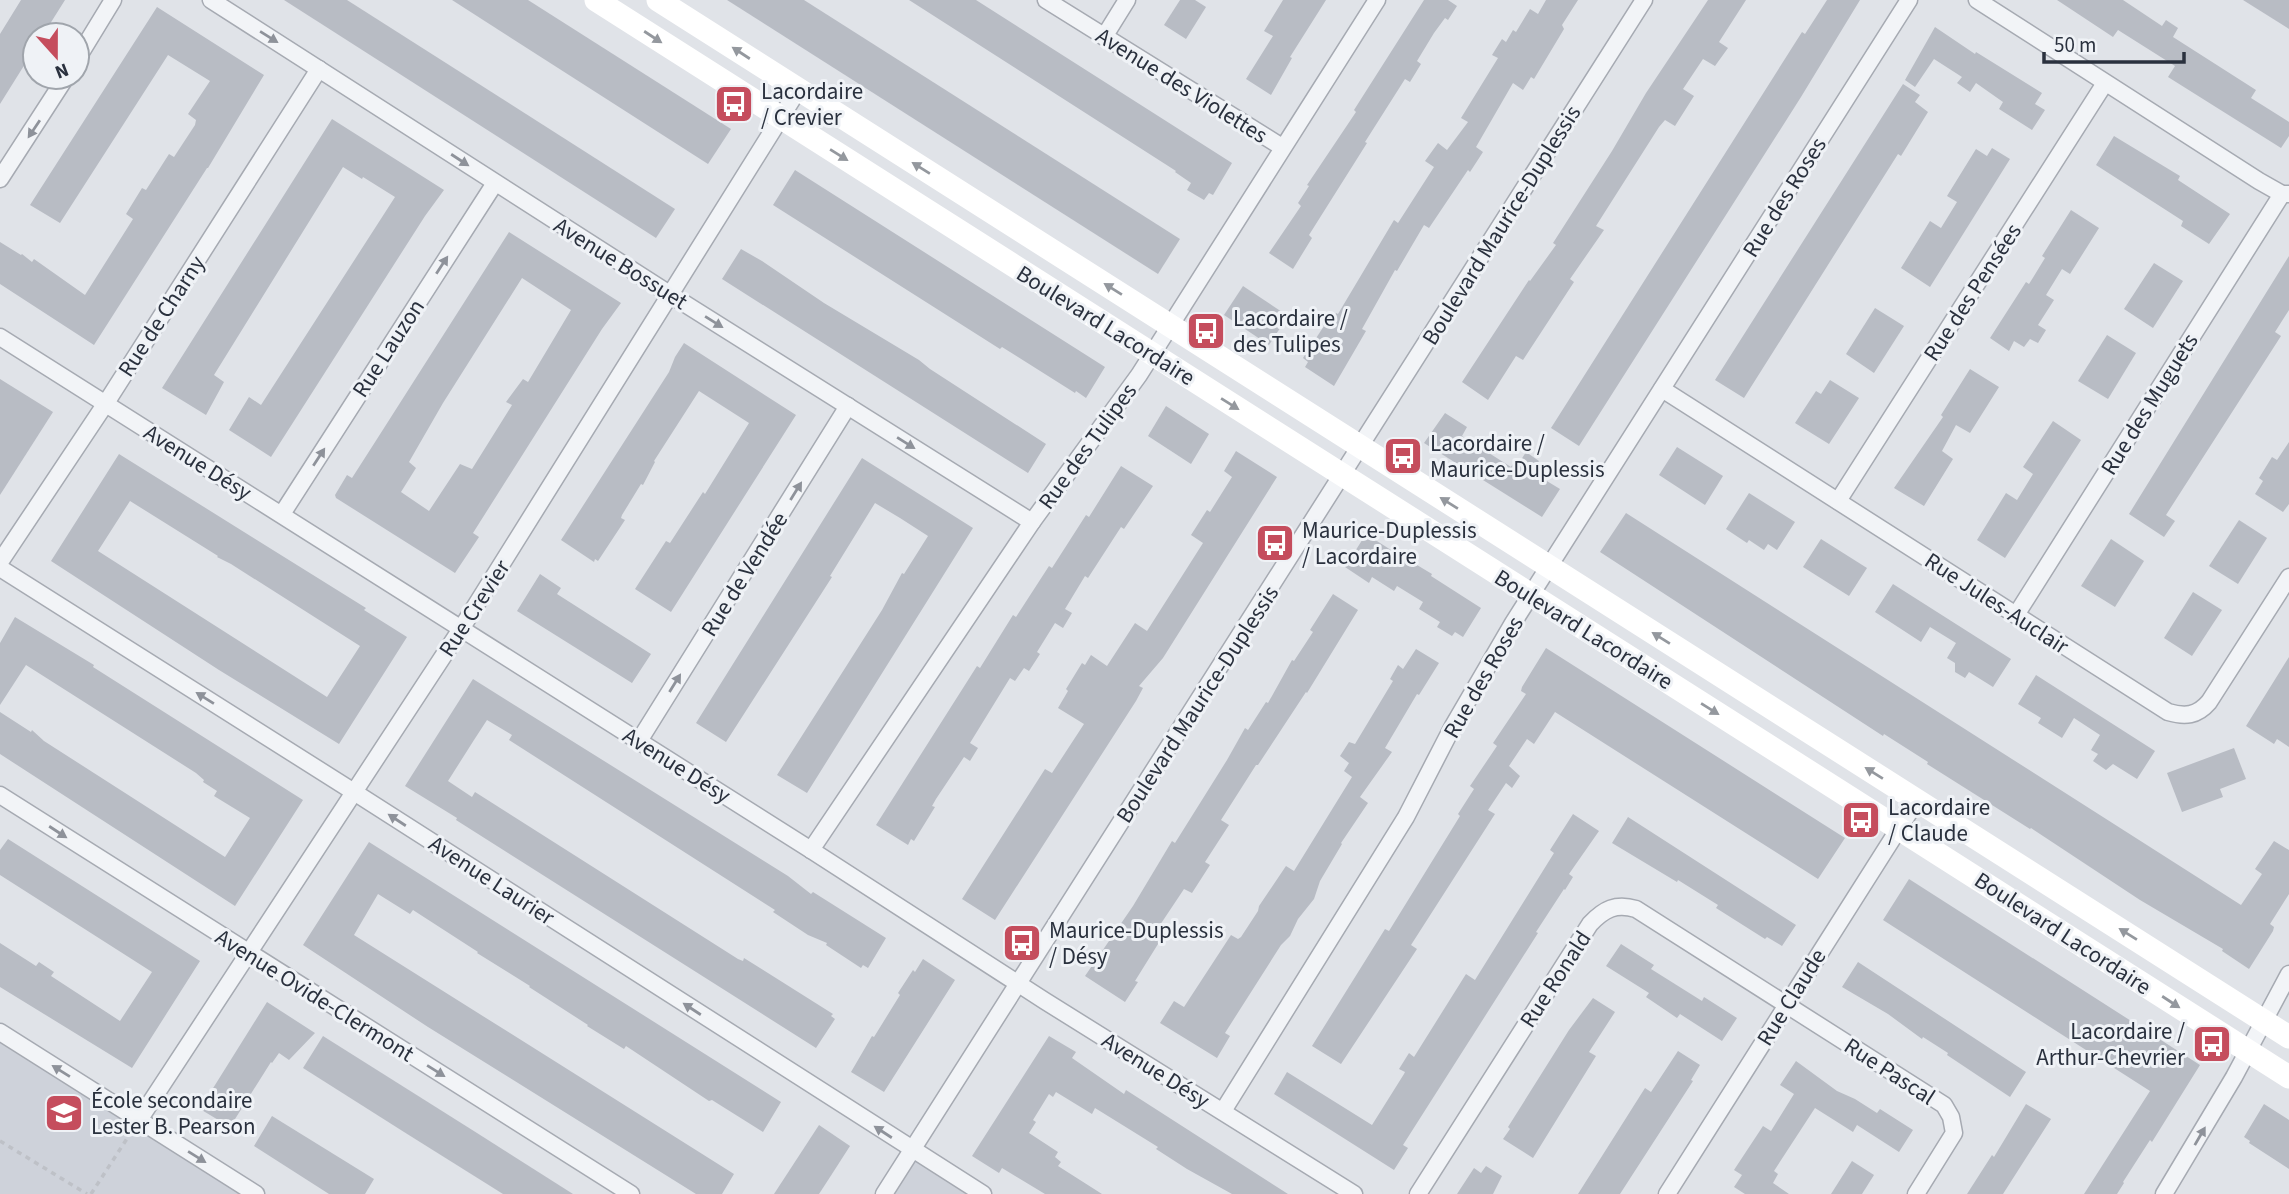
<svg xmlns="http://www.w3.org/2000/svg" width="2289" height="1194" font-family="'Source Sans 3',sans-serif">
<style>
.built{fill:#ced2da}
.building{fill:#b8bcc4;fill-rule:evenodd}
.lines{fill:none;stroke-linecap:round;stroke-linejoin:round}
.minor-casing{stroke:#a6aab2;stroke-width:19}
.path{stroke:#bec1c7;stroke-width:3.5;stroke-dasharray:5 5;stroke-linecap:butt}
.minor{stroke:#f2f4f7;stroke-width:16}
.secondary{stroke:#fff;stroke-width:23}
.oneway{fill:#8e929a}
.oneway2{fill:#94989e}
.labels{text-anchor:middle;stroke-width:6;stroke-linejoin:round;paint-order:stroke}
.street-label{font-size:23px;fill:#2a313e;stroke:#eff2f6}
.poi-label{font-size:23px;fill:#2a313e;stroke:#eff2f6;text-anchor:start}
</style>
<rect width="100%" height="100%" fill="#e0e3e8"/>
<g class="built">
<polygon points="0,1033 255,1194 0,1194"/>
<polygon points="912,1150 983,1194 884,1194"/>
</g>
<g class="building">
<polygon points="21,0 65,0 43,35 35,35 35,48 0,104 0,34"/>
<polygon points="284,0 347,0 675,209 656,238"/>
<polygon points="452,0 528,0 731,129 708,164"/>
<polygon points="727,0 804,0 1180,239 1158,274"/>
<polygon points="909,0 976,0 1232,163 1213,195 1209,193 1204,200 1187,190 1191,183 1175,172 1176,171"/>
<polygon points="1180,0 1195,0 1206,7 1186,39 1164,25"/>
<polygon points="1283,0 1326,0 1290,57 1292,58 1271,95 1246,79 1273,36 1264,31"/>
<polygon points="1424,0 1448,0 1457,6 1448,20 1445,18 1434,33 1417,61 1421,64 1410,82 1405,79 1365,142 1367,143 1309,235 1312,238 1293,269 1269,253 1301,206 1298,203 1309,186 1307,185 1356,112 1354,110"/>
<polygon points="1546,0 1578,0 1562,25 1564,29 1534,79 1531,77 1523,90 1513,83 1476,147 1483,152 1470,172 1468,170 1429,228 1424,225 1397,271 1395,270 1362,329 1366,331 1334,386 1305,367 1308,362 1303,358 1324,326 1321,324 1328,312 1334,316 1336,313 1338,314 1394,220 1398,223 1434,167 1425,161 1438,143 1447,150 1468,122 1461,118 1498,58 1492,55 1502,39 1506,42 1513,30 1516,32 1530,9 1538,14"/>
<polygon points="1708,0 1746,0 1719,42 1728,48 1715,66 1703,59 1683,89 1694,96 1675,126 1665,120 1659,127 1596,226 1604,230 1570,279 1574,282 1523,360 1516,356 1488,400 1462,382 1529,280 1530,281 1556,245 1553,243 1612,151 1646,93"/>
<polygon points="1827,0 1860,0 1801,97 1579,446 1551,428 1802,32 1805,34"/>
<polygon points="2057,0 2123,0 2162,26 2166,20 2178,28 2173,37 2256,90 2251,98 2289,122 2289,136 2281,148 2168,77 2175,66 2118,30 2113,37"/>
<polygon points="2243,0 2289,0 2289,29"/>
<polygon points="157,7 264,75 208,168 207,168 94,345 0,284 0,242 21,255 22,254 32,262 34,259 85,295 133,219 126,214 142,188 146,190 169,154 174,157 195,125 196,120 188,114 210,81 168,55 60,223 30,205"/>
<polygon points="1935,27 1975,54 1976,52 2042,93 2035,104 2045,110 2032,130 1999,109 2003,102 1976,83 1970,92 1957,83 1962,77 1934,59 1915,87 1905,80"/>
<polygon points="1903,84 1920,95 1915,102 1928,112 1901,156 1898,154 1744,398 1715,380"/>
<polygon points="332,119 444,190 425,216 271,457 229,430 249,397 261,405 395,197 363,177 362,179 343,167 214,375 224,382 206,415 162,388"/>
<polygon points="2114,136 2180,176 2178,180 2230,214 2209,244 2181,226 2183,221 2096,165"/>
<polygon points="1992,148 2010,159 1930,287 1901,268 1930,221 1941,228 1957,202 1947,196 1976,149 1987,156"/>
<polygon points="795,170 1105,367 1086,398 1076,391 1075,393 1002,347 1000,349 773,205"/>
<polygon points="2071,210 2099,228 2070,274 2062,269 2046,295 2054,300 2038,325 2046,330 2038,343 2030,339 2024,347 2014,341 2009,351 1990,338 2026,282 2029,284 2045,258 2042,256"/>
<path d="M509,232L621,303L602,329L473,533L479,537L455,573L336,498L335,495L347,475L352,478L377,439ZM522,278L571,310L528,382L523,379L506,402L512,405L472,469L460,464L429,511L401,492L416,468L409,462L443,403Z"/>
<polygon points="741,249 762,261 824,303 919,360 930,369 1046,444 1028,473 722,279"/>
<polygon points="2289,256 2289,310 2275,332 2281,336 2166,515 2175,521 2164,537 2129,514"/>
<polygon points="2154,263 2183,281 2153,328 2124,309"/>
<polygon points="1243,286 1288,316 1269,345 1224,315"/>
<polygon points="1875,308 1904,326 1874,373 1846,354"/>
<polygon points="2107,335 2136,353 2108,399 2078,381"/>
<polygon points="684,343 796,415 671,612 635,589 666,541 670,543 703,492 705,494 749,423 699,391 654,461 655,462 643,485 641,484 622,515 621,518 625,520 598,561 595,559 594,562 561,540 669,372 675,357"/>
<polygon points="1970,369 1999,387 1970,433 1956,425 1942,451 1953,459 1924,506 1894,488 1943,417 1941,415"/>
<polygon points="0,379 53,412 0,495"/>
<polygon points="1830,380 1859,398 1829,444 1795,423 1816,391 1821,394"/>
<polygon points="1166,406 1209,434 1191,464 1148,436"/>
<polygon points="1445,413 1467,427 1462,436 1511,467 1515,460 1519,463 1526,452 1539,461 1532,472 1560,489 1542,517 1424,443"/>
<polygon points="2053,421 2081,440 2005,558 1977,540 2006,493 2017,500 2033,474 2023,467"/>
<polygon points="2289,442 2289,504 2283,512 2255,494 2263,481 2259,478 2272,457 2277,460"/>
<polygon points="1677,447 1723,476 1705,505 1659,475"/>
<polygon points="1236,451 1277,477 1163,658 1139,686 1143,688 1136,701 995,920 962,899 1045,769 1052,773 1084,724 1058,708 1068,691 1066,689 1082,663 1085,665 1091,655 1107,666 1135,623 1147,631 1203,543 1191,535 1207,510 1210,512 1232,477 1224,471"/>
<path d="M119,454L366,608L364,610L407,637L339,744L219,670L51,561ZM130,501L218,556L217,557L231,564L360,646L327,697L98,551Z"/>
<polygon points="862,458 973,528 807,793 777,775 882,610 902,573 904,574 928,536 900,518 875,503 830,576 832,577 726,742 696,723"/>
<polygon points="1121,466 1153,486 1124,529 1121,527 1088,578 1085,576 1065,609 1072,613 1063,628 1055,623 1037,652 1040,654 1029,671 1024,668 1015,681 1010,678 970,743 978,748 970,761 964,757 936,799 932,806 935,807 914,841 911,839 908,845 876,825 977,666 980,668 1013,615 1016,617 1049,566 1052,568 1086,515 1089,517"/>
<polygon points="1749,493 1795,522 1777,550 1768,544 1764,550 1749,540 1747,543 1726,529"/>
<polygon points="1626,513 2241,905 2262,874 2255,869 2274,841 2289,850 2289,894 2270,924 2274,927 2273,931 2249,969 2222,951 2223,949 2140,900 2031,828 2030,829 1927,764 1928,762 1884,734 1883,736 1600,552"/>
<polygon points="2239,520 2267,538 2238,584 2209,566"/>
<polygon points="1366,534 1416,566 1417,565 1432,574 1431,576 1481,608 1463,637 1455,632 1452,636 1437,627 1440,622 1419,609 1423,602 1397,586 1394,591 1372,577 1369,583 1345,567"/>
<polygon points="1821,539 1867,568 1849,596 1803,567"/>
<polygon points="2111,539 2144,561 2115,607 2081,586"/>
<polygon points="540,574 561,588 557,594 651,654 632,683 517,611"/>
<polygon points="1893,584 2011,659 1993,687 1969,672 1965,678 1955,672 1955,663 1947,658 1956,643 1930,627 1921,642 1875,612"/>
<polygon points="2193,592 2222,610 2192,656 2164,638"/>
<polygon points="1333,594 1358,610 1307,693 1306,692 1258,765 1256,765 1221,820 1229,825 1205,862 1210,865 1192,893 1184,889 1156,931 1163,936 1135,981 1138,982 1125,1002 1085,976 1133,906 1172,841 1175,843 1227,760 1245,728 1248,730 1266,702 1268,703 1292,660 1294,661 1313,632 1310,630"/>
<polygon points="15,617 94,665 93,667 303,800 235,906 0,754 0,712 31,732 32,730 44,741 225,857 250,818 214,796 217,791 203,782 204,780 196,773 26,665 0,705 0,643"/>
<polygon points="1546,648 1845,838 1818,879 1555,712 1534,744 1527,739 1509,766 1520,776 1512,788 1506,783 1488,810 1495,814 1411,945 1417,949 1341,1064 1312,1046 1385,929 1389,931 1460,816 1458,814 1474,789 1470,786 1497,746 1493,743 1526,694 1521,691 1522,687"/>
<polygon points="1416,649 1439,663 1419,695 1417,694 1385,748 1392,752 1360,797 1368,803 1341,843 1342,844 1320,881 1314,899 1298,919 1290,936 1281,945 1225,1033 1230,1036 1217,1058 1160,1023 1174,1001 1184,1007 1231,935 1238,939 1241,937 1258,911 1259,906 1286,866 1294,871 1352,777 1344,771 1349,763 1340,756 1349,742 1355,744 1393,681 1390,679 1398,665 1403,669"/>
<polygon points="2289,657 2289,747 2277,739 2274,744 2246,726"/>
<polygon points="2036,675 2155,751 2137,779 2113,764 2106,770 2093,761 2098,754 2091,750 2100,735 2074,718 2062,738 2038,723 2041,718 2018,704"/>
<polygon points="473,679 788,876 811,894 813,892 886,938 868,968 863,965 861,968 826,945 827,943 808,935 773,912 775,910 509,740 512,735 487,720 474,740 448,781 472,797 475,792 738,959 743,961 744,958 833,1014 831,1016 835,1019 816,1048 456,820 457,818 405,786"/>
<polygon points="2234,748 2246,779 2220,789 2223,797 2182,812 2167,773"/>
<polygon points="1573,814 1599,831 1569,874 1573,877 1565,890 1564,889 1536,932 1538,933 1403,1145 1408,1148 1394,1170 1274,1094 1287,1072 1372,1125 1404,1074 1405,1072 1399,1069 1409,1053 1414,1057 1466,974 1475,980 1554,853 1550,850"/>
<polygon points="1628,817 1796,925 1782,946 1767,937 1765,939 1716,908 1718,905 1678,880 1677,882 1612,843"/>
<polygon points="8,839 200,961 132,1068 0,987 0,943 36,966 39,962 54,972 51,976 120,1021 152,972 0,875 0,850"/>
<polygon points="369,842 781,1102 763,1132 712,1100 709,1101 626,1046 624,1049 587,1026 588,1025 529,987 530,986 477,953 478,952 413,910 410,914 378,894 354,935 734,1174 722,1194 696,1194 428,1027 303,945"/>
<polygon points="1909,879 2200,1065 2152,1142 2150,1140 2123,1182 2124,1183 2117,1194 2084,1194 2150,1091 1883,920"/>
<polygon points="1621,944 1654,965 1651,969 1702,1001 1704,997 1737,1018 1722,1041 1680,1014 1677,1018 1646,997 1649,993 1606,966"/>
<polygon points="923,959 955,980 884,1092 851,1072 872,1036 874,1037 900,995 898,993 913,970 915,972"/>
<polygon points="1858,962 2026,1072 2010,1097 1947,1055 1948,1053 1923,1037 1922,1039 1888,1014 1842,987"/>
<polygon points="1593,998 1615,1012 1589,1052 1596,1056 1533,1158 1503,1139 1510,1129 1508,1127 1569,1030"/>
<polygon points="267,1002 315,1033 289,1060 279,1053 272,1063 271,1062 230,1127 200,1109"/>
<polygon points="323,1036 477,1133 573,1194 503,1194 404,1132 303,1068"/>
<polygon points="1049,1036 1076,1052 1072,1058 1124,1094 1126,1090 1288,1194 1232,1194 1187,1169 1156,1149 1158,1147 1095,1108 1092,1114 1056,1092 1053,1097 1049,1094 1033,1120 1036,1122 1029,1133 1058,1152 1055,1157 1061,1162 1058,1166 1102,1194 1045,1194 1002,1168 999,1173 972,1156"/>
<polygon points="1678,1051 1700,1065 1691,1080 1693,1081 1620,1194 1578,1194 1645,1088 1651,1092"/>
<polygon points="1796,1061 1837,1091 1855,1099 1877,1113 1880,1109 1913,1130 1899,1152 1857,1125 1853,1132 1815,1108 1774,1171 1778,1174 1773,1183 1789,1194 1745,1194 1734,1187 1742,1175 1734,1170 1763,1126 1771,1131 1794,1094 1780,1085"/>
<polygon points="2026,1104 2051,1119 2003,1194 1967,1194 1992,1155 1994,1157"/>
<polygon points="2264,1104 2289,1120 2289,1169 2249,1143 2250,1141 2244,1137"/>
<polygon points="272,1116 374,1179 365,1194 329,1194 254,1146"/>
<polygon points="819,1125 850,1146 832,1174 819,1194 774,1194"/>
<polygon points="1852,1161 1874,1175 1862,1194 1831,1194"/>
<polygon points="1486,1166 1502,1176 1493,1194 1457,1194 1474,1168 1481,1173"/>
</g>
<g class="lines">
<g class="minor-casing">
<g id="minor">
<polyline points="211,0 671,295 1032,522"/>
<polyline points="1046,0 1282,147"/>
<polyline points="1977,0 2259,181 2282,194 2289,194"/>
<polyline points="1104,37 1127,0"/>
<polyline points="77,59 113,0"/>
<polyline points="0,179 66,77"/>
<polyline points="0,337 811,850 1045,1001 1354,1194"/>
<path d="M1662,389L2168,712C2185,717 2197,716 2209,702L2289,577"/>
<polyline points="1838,501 2105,83"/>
<polyline points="282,514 495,183"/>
<polyline points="0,562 106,403 319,69"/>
<polyline points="0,568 354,792 983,1194"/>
<polyline points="2016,615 2282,194"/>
<polyline points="639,741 848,406"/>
<polyline points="0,795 631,1194"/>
<polyline points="811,850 1032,522 1139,375 1377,0"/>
<polyline points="0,1032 256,1194"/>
<polyline points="1223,1111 1406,817 1453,726 1513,623 1909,0"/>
<polyline points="139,1120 461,629 798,90"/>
<polyline points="884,1194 1644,0"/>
<path d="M1418,1194L1590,924C1604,909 1616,903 1636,909L1944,1105L1951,1117L1954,1133L1916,1194"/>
<polyline points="1667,1194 1917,800"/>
<polyline points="2164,1194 2234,1077 2289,974"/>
</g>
</g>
<g class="path">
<polyline points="0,1141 87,1194"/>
<polyline points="91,1194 130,1134"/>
</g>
<use href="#minor" class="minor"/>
<g class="secondary">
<polyline points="596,0 2289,1077"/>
<polyline points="658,0 2289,1037"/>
</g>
</g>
<defs><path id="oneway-solid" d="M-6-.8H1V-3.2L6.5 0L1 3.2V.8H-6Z" transform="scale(1.75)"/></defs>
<g class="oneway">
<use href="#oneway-solid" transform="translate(269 37) rotate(32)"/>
<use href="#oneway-solid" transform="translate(34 129) rotate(124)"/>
<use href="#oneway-solid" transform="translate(460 160) rotate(33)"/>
<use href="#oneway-solid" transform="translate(442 265) rotate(-57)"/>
<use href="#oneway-solid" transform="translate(714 322) rotate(32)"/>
<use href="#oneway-solid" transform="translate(906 443) rotate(32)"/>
<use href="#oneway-solid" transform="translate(319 457) rotate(-57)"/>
<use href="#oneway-solid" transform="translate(796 491) rotate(-58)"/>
<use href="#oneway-solid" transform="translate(675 683) rotate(-58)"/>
<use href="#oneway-solid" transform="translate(205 698) rotate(-148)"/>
<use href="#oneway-solid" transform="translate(397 820) rotate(-147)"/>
<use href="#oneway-solid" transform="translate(58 832) rotate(33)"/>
<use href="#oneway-solid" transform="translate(692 1009) rotate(-147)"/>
<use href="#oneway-solid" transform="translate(61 1071) rotate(-148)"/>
<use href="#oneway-solid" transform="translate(436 1071) rotate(32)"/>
<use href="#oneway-solid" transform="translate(883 1132) rotate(-147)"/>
<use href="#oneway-solid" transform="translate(2200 1136) rotate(-60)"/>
<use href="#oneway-solid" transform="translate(197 1157) rotate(32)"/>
</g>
<g class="oneway2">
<use href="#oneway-solid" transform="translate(653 37) rotate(33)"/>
<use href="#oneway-solid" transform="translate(741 53) rotate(-147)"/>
<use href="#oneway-solid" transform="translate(839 155) rotate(32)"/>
<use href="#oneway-solid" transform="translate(921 168) rotate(-148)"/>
<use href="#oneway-solid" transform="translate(1113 289) rotate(-148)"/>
<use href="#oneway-solid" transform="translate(1230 404) rotate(32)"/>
<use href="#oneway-solid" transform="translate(1449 503) rotate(-148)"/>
<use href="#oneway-solid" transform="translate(1661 638) rotate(-148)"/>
<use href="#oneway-solid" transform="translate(1710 709) rotate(32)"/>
<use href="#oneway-solid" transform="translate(1874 773) rotate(-148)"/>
<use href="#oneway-solid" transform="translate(2128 934) rotate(-148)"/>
<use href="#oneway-solid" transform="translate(2171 1002) rotate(33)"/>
</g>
<defs>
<g id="bus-square" transform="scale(2.0125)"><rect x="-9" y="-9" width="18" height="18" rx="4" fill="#c54d5d" stroke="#eff2f6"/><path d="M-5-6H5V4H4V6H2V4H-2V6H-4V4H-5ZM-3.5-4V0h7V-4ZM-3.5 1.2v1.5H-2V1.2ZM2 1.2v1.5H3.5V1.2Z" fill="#fff"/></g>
<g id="school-square" transform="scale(2.0125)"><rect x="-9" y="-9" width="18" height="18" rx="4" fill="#c54d5d" stroke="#eff2f6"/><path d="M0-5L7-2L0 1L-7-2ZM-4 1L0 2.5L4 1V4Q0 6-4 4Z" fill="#fff"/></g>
</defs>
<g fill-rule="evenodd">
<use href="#bus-square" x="734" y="104"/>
<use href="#bus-square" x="1206" y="331"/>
<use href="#bus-square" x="1403" y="456"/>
<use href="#bus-square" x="1275" y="543"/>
<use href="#bus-square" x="1861" y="820"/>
<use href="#bus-square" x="1022" y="943"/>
<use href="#bus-square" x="2212" y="1044"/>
<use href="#school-square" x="64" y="1113"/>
</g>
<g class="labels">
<g class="street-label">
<text transform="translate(1182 85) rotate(32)" y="8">Avenue des Violettes</text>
<text transform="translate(1784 197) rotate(-58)" y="8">Rue des Roses</text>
<text transform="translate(1501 225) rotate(-58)" y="8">Boulevard Maurice-Duplessis</text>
<text transform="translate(621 263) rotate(32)" y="8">Avenue Bossuet</text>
<text transform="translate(1972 292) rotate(-57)" y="8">Rue des Pensées</text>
<text transform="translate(161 316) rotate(-57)" y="8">Rue de Charny</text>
<text transform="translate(1106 325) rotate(32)" y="8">Boulevard Lacordaire</text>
<text transform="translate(388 348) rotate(-57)" y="8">Rue Lauzon</text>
<text transform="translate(2149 404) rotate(-58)" y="8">Rue des Muguets</text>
<text transform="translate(1087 446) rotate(-54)" y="8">Rue des Tulipes</text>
<text transform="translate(198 462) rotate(32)" y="8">Avenue Désy</text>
<text transform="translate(744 574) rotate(-58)" y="8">Rue de Vendée</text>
<text transform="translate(1997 603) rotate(33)" y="8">Rue Jules-Auclair</text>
<text transform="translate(474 608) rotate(-57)" y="8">Rue Crevier</text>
<text transform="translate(1584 629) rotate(32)" y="8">Boulevard Lacordaire</text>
<text transform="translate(1483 677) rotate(-60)" y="8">Rue des Roses</text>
<text transform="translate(1197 704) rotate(-57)" y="8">Boulevard Maurice-Duplessis</text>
<text transform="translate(677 765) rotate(32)" y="8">Avenue Désy</text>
<text transform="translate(492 880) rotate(33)" y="8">Avenue Laurier</text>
<text transform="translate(2063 933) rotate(33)" y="8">Boulevard Lacordaire</text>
<text transform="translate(1555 979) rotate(-57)" y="8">Rue Ronald</text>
<text transform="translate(315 995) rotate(32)" y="8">Avenue Ovide-Clermont</text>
<text transform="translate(1791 997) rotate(-58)" y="8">Rue Claude</text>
<text transform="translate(1156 1070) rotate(32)" y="8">Avenue Désy</text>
<text transform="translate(1890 1071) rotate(33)" y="8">Rue Pascal</text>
</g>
<g class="poi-label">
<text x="761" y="99">Lacordaire<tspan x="761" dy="26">/ Crevier</tspan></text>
<text x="1233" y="326">Lacordaire /<tspan x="1233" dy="26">des Tulipes</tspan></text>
<text x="1430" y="451">Lacordaire /<tspan x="1430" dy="26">Maurice-Duplessis</tspan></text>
<text x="1302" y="538">Maurice-Duplessis<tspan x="1302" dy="26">/ Lacordaire</tspan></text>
<text x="1888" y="815">Lacordaire<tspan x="1888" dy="26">/ Claude</tspan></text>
<text x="1049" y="938">Maurice-Duplessis<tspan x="1049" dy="26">/ Désy</tspan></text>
<text x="2185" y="1039" text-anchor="end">Lacordaire /<tspan x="2185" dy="26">Arthur-Chevrier</tspan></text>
<text x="91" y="1108">École secondaire<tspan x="91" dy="26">Lester B. Pearson</tspan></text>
</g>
</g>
<g transform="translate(56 56) rotate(159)"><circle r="33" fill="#eff2f6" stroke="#a0a5ac" stroke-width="2"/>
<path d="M0-5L12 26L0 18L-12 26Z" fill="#c54d5d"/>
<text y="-10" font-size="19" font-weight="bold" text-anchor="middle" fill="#2a313e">N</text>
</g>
<path d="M2044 52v10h140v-10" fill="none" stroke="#2a313e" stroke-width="3.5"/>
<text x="2054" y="52" font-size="21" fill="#2a313e" stroke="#eff2f6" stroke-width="5" paint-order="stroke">50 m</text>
</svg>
